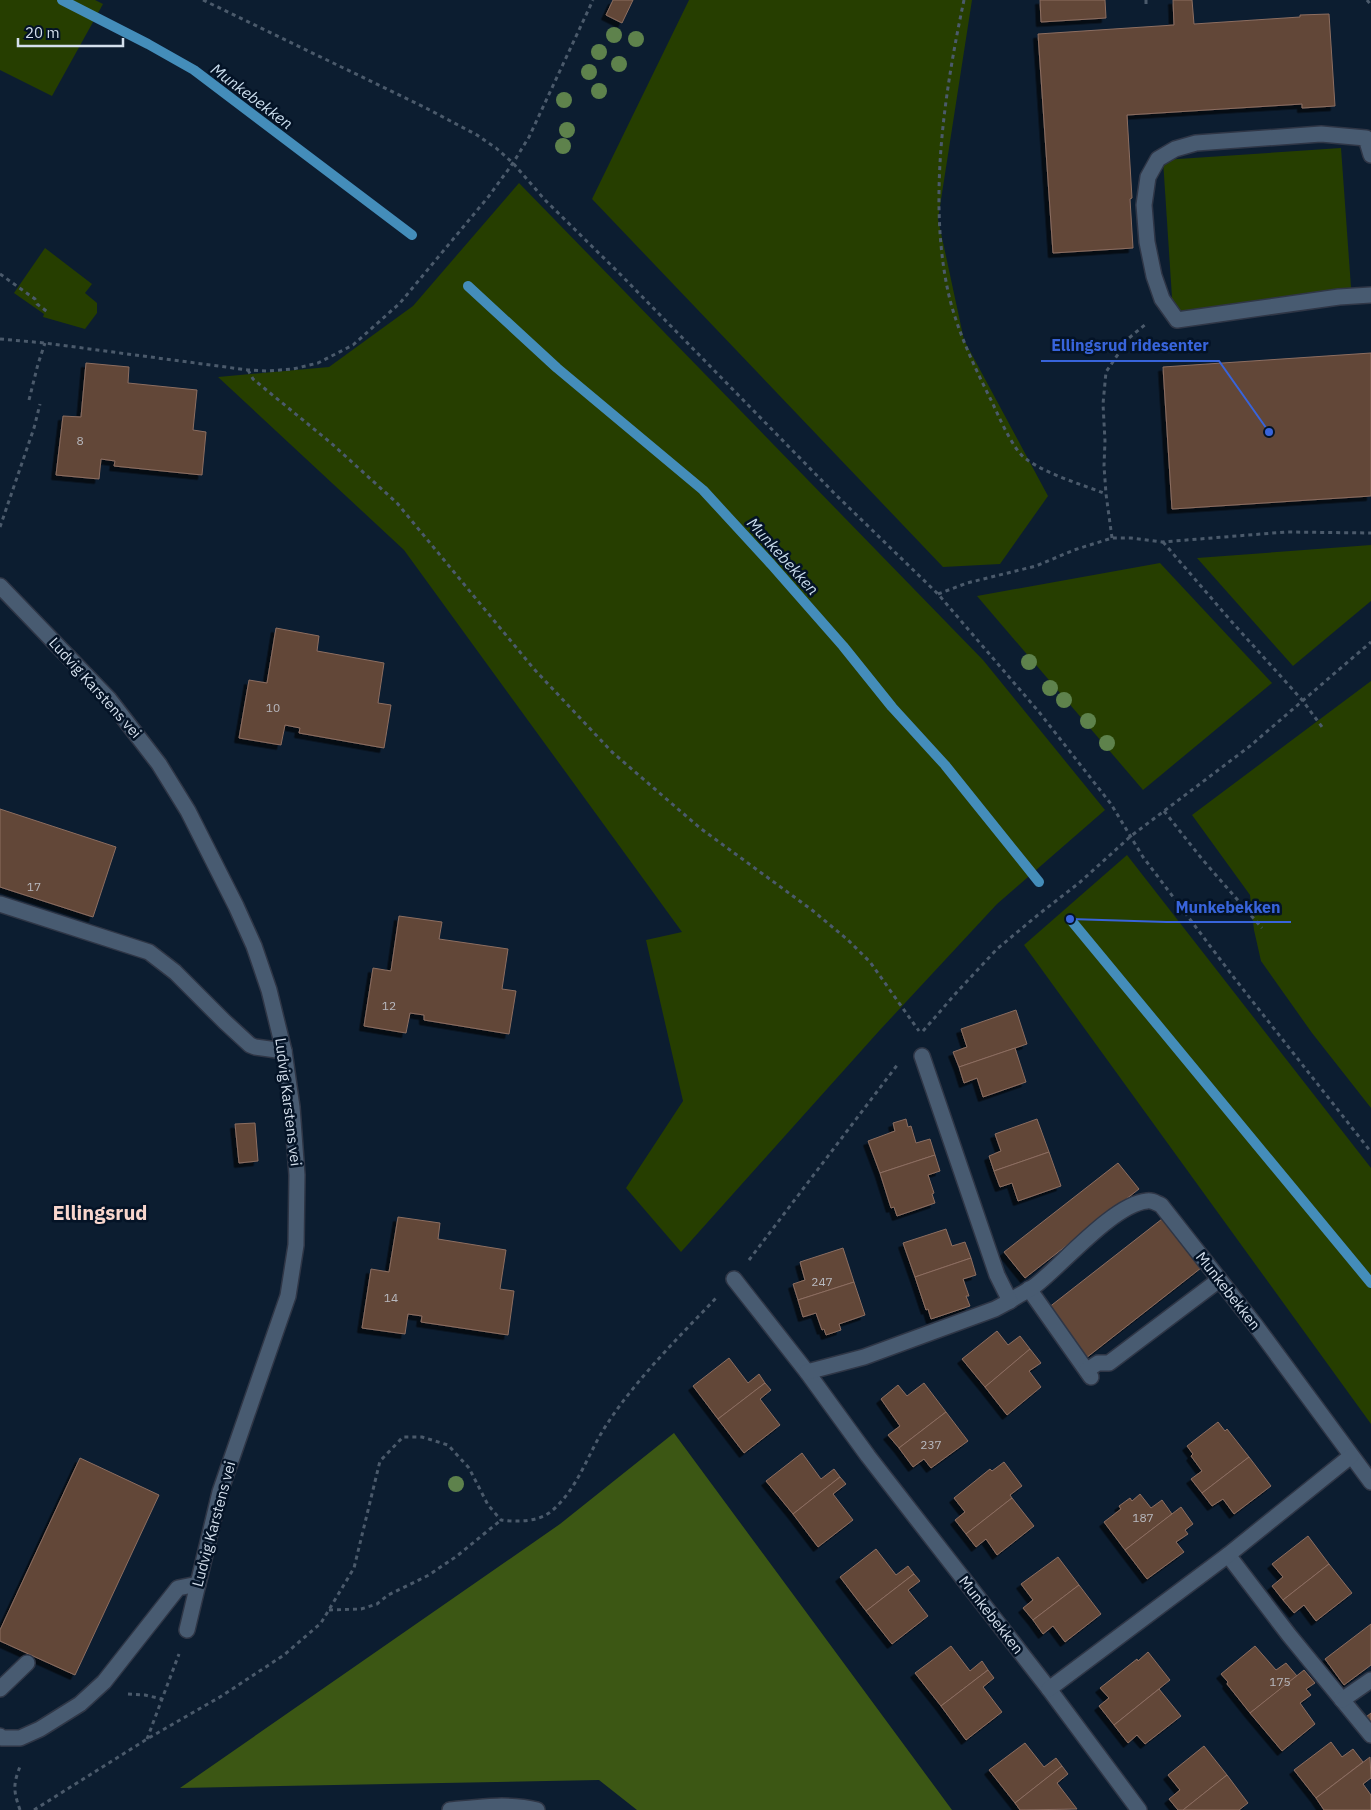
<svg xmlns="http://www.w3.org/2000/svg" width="1371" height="1810" font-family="'IBM Plex Sans',sans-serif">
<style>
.green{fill:#263e00}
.forest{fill:#3c5714}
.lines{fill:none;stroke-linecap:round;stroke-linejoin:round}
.stream{stroke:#448dba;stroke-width:10}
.building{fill:#624639;stroke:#8c6e60;filter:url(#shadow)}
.lane-casing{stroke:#2f3646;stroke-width:18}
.street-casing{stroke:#2f3646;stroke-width:18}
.path{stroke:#4b5a6b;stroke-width:3;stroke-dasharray:4 4;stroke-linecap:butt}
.lane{stroke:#485b71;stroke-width:15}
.street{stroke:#485b71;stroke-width:15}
.tree{fill:#5e824c}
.labels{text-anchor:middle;stroke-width:5;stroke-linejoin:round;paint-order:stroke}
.number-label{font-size:12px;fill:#b8b9bf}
.street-label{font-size:15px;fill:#d4dfec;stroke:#041326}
.water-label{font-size:16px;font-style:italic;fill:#cadded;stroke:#041326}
.district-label{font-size:20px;font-weight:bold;fill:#f8d6cd;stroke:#041326}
.leader{fill:none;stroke:#3864db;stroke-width:2}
.callout-dot{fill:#3864db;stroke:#041326;stroke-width:2}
.callout-label{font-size:16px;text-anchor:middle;font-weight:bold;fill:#3864db;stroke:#041326;stroke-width:5;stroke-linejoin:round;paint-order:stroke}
</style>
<defs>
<filter id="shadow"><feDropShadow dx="-4.5" dy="4.5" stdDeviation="0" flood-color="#0009"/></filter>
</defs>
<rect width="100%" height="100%" fill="#0c1d30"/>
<g class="green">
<polygon points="0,0 95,0 103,4 52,96 0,70"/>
<polygon points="689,0 972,0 938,219 964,340 1048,496 1000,564 943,567 592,199"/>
<polygon points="1341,148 1352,301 1173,313 1163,160"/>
<polygon points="519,183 983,660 1105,810 997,904 879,1031 681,1252 626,1188 683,1101 646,940 682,932 404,550 218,377 329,367 413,306"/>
<polygon points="45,248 92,284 85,293 97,303 97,313 85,329 43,317 44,314 14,293"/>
<polygon points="1371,545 1371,601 1293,666 1197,558"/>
<polygon points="1160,563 1272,683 1143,790 977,596"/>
<polygon points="1371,681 1371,1108 1312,1033 1261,961 1254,930 1250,895 1192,815"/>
<polygon points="1127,855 1371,1168 1371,1424 1024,945"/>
</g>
<polygon class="forest" points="674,1433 952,1810 637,1810 599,1780 180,1788 560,1524"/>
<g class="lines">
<g class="stream">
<polyline points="62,0 148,44 194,70 412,235"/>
<polyline points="468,286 557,368 703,490 771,564 843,646 892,707 945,765 1039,882"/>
<polyline points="1070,919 1371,1283"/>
</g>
</g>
<g class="building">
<polygon points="613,0 633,0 622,23 606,15"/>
<polygon points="1040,0 1105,0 1106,18 1041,22"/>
<polygon points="1173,0 1192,0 1194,24 1300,17 1300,15 1329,14 1335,106 1302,108 1302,104 1127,115 1132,198 1130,199 1133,248 1053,253 1038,34 1174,25"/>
<polygon points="1371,353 1371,496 1172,509 1163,367"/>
<polygon points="86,363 129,367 128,383 197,390 193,430 206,432 202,475 114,466 115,461 101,459 99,479 56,475 63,416 81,417"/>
<polygon points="276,628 319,636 317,651 384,663 378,703 391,705 384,748 299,733 300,728 285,725 281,745 239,738 249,680 267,683"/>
<polygon points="0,809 116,847 93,917 0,887"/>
<polygon points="399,916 442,922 439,939 508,949 502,989 516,991 509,1034 424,1020 424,1015 410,1013 406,1033 364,1026 373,968 391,971"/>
<polygon points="1016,1010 1027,1044 959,1067 953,1052 967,1047 961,1029"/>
<polygon points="1015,1048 1026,1082 983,1097 977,1078 964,1083 959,1067"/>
<polygon points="906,1119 908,1127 911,1126 916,1143 930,1139 935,1155 880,1173 868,1141 895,1131 893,1123"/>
<polygon points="1037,1119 1049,1152 994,1171 989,1156 1001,1151 995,1134"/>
<polygon points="255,1123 258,1161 239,1163 235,1124"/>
<polygon points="1049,1152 1061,1186 1018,1201 1012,1183 1000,1187 994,1171"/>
<polygon points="935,1155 940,1171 928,1175 934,1193 932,1194 935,1203 897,1216 894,1207 891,1208 880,1173"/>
<polygon points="1118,1163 1139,1189 1025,1278 1004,1252"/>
<polygon points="398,1217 440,1223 438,1239 506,1250 500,1289 514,1291 508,1335 421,1322 422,1316 408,1314 405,1334 362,1328 371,1269 389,1272"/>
<polygon points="1162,1219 1201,1268 1086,1358 1048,1308"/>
<polygon points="946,1229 952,1246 965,1242 971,1258 915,1277 903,1243"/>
<polygon points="843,1248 854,1282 798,1300 793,1284 805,1280 800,1262"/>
<polygon points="971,1258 976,1275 963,1279 969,1296 966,1296 970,1306 931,1319 928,1309 926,1310 915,1277"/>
<polygon points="854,1282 865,1315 839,1324 841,1330 826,1335 824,1329 822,1330 816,1313 803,1317 798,1300"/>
<polygon points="997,1331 1008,1345 1020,1336 1030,1349 985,1387 962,1359"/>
<polygon points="1030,1349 1041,1363 1029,1371 1041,1387 1007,1415 985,1387"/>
<polygon points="729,1358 748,1383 759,1374 765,1383 718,1419 693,1386"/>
<polygon points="765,1383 771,1390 760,1399 780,1425 744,1453 718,1419"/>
<polygon points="924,1383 946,1412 899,1448 888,1435 900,1426 881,1399 898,1385 907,1396"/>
<polygon points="946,1412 968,1441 931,1468 924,1459 913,1467 899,1448"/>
<polygon points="1218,1422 1225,1431 1227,1429 1249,1457 1202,1493 1191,1479 1202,1471 1191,1456 1193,1454 1187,1446"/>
<polygon points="802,1453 821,1479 834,1469 840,1477 793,1514 766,1481"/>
<polygon points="1249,1457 1271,1486 1234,1514 1223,1499 1212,1506 1202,1493"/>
<polygon points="80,1458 159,1495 75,1675 0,1641 0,1630"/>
<polygon points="1004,1462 1022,1486 1010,1495 1012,1498 966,1534 955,1520 965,1512 954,1498 990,1469 992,1471"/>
<polygon points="840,1477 846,1484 833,1494 853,1520 818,1547 793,1514"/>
<polygon points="1140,1494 1151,1508 1162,1500 1172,1514 1125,1550 1104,1522 1121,1509 1119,1506 1130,1498 1132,1501"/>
<polygon points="1012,1498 1034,1526 997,1555 986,1539 976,1547 966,1534"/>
<polygon points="1181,1507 1193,1524 1185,1530 1188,1534 1176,1542 1184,1552 1147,1579 1125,1550"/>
<polygon points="1308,1536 1329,1564 1283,1600 1272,1586 1283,1577 1272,1564"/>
<polygon points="876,1549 896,1575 908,1566 914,1574 866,1611 840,1577"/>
<polygon points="1058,1557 1079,1585 1033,1620 1023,1608 1033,1600 1021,1584"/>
<polygon points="1329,1564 1352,1593 1316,1621 1304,1605 1294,1613 1283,1600"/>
<polygon points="914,1574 920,1581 908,1590 928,1616 892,1644 866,1611"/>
<polygon points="1079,1585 1101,1614 1065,1642 1053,1626 1043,1634 1033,1620"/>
<polygon points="1371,1624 1371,1665 1344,1685 1325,1659"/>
<polygon points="951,1646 970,1671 982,1661 988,1670 941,1706 915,1673"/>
<polygon points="1255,1646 1276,1670 1286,1663 1297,1676 1250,1713 1227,1684 1228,1682 1221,1674"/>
<polygon points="1148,1652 1170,1680 1114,1725 1099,1706 1109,1698 1100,1688 1137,1659 1138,1661"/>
<polygon points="988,1670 994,1678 983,1687 1002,1712 966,1740 941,1706"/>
<polygon points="1304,1670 1315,1683 1306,1689 1311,1695 1300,1703 1315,1724 1282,1751 1250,1713"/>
<polygon points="1159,1689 1181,1716 1145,1744 1137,1735 1128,1743 1114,1725"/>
<polygon points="1371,1713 1371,1723 1366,1717"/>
<polygon points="1331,1742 1342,1757 1353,1749 1363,1762 1316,1798 1294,1770"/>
<polygon points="1025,1743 1044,1767 1056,1758 1062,1766 1015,1803 989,1770"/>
<polygon points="1204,1746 1227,1775 1183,1810 1178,1810 1169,1799 1180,1790 1168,1775"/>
<polygon points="1370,1757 1371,1778 1363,1784 1371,1795 1371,1810 1324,1810 1316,1798"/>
<polygon points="1062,1766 1068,1774 1057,1783 1077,1809 1020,1810 1015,1803"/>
<polygon points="1227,1775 1248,1803 1239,1810 1183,1810"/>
</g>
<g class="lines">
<g class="lane-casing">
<g id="lane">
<polyline points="1371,155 1366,138 1321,134 1196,143 1175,149 1158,159 1148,177 1144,205 1147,242 1154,276 1162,299 1177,320 1339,297 1371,295"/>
<polyline points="0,904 149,952 175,972 225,1022 250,1045 255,1047 284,1051"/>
<polyline points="734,1279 807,1372 868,1456 1049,1689 1139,1810"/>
<polyline points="1029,1289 1091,1377"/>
<path d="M1010,1301C1018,1295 1028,1291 1036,1285C1063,1264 1114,1204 1147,1201C1152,1200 1156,1203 1161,1205L1256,1326L1371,1482"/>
<polyline points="1087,1370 1098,1363 1109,1363 1219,1280"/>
<polyline points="807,1372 864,1357 995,1309 1010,1301 997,1275 922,1056"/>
<polyline points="1228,1555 1289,1635 1371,1735"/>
<polyline points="0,1689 27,1663"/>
<polyline points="1049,1689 1228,1555 1351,1456"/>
<polyline points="1342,1700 1371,1680"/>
<polyline points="0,1736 2,1738 20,1738 40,1729 80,1704 104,1682 178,1588 198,1584"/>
<path d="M450,1810C479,1807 509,1803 537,1810"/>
</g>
</g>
<g class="street-casing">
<polyline id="street" points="0,586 109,699 159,764 188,811 236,906 254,946 269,990 284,1051 292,1107 297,1175 296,1245 288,1296 220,1492 187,1630"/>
</g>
<g class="path">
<polyline points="203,0 424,107 477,135 496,148 513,163 545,200 620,274 836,495 938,594 1039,712 1111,804 1143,857 1235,979 1371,1152"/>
<path d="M964,0C944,94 927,206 950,300C959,334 974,366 990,398C998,414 1012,449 1026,459C1048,475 1081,484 1106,494"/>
<polyline points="1146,0 1146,8"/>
<polyline points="1367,0 1371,5"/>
<polyline points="0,274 35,299 37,304 49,313"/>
<polyline points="0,339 45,343 248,370 267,371 293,369 318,363 353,345 400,303 489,196 513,163 529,137 593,0"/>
<polyline points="248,370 253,379 331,443 397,503 534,669 612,752 700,828 812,910 848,940 870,962 919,1031"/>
<polyline points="29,400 38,364 45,343"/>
<polyline points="0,527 34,428 40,404"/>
<polyline points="1112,538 1106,494 1104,466 1105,441 1103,404 1106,372 1129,338 1147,323"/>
<polyline points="1163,542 1231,621 1303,701 1322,727"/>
<polyline points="938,594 967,583 1036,566 1074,550 1112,538 1131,538 1162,542 1286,532 1371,533"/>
<polyline points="1164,811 1202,859 1262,928"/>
<polyline points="923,1031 957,992 997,949 1039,914 1079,883 1131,836 1250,746 1371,642"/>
<polyline points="749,1260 898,1064"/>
<polyline points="329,1610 361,1609 377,1604 388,1595 429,1575 457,1556 501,1520"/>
<polyline points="128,1694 145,1695 162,1699"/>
<polyline points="147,1739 179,1654"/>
<path d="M20,1810C13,1790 13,1784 21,1764"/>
<path d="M34,1810L147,1739L220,1697L284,1655L321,1623L354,1568L380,1461L403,1437H422L448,1445L469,1468L488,1505L501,1520C516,1522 536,1522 549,1513C578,1491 588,1452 607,1424C638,1377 679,1337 717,1297"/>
</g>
<use href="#lane" class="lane"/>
<use href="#street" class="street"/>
</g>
<g class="tree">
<circle cx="614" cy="35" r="8"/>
<circle cx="636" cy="39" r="8"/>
<circle cx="599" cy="52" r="8"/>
<circle cx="619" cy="64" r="8"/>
<circle cx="589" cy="72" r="8"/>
<circle cx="599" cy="91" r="8"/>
<circle cx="564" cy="100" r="8"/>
<circle cx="567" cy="130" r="8"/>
<circle cx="563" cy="146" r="8"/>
<circle cx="1029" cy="662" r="8"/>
<circle cx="1050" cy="688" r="8"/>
<circle cx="1064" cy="700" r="8"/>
<circle cx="1088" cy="721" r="8"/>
<circle cx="1107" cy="743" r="8"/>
<circle cx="456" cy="1484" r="8"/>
</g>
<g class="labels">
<g class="number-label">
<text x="80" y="445">8</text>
<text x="273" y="712">10</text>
<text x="34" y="891">17</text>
<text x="389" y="1010">12</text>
<text x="822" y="1286">247</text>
<text x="391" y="1302">14</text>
<text x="931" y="1449">237</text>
<text x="1143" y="1522">187</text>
<text x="1280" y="1686">175</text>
</g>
<g class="street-label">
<text transform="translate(95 688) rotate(48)" y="5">Ludvig Karstens vei</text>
<text transform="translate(288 1102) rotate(83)" y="5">Ludvig Karstens vei</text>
<text transform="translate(1228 1291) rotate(52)" y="5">Munkebekken</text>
<text transform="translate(214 1524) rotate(-75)" y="5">Ludvig Karstens vei</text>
<text transform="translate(991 1615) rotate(52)" y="5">Munkebekken</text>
</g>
<g class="water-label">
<text transform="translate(252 96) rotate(37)" y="6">Munkebekken</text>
<text transform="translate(783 556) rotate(48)" y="6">Munkebekken</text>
</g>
<g class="district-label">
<text x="100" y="1220">Ellingsrud</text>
</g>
</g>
<path class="leader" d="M1269 432L1219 361H1041M1070 919L1166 922H1291"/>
<g class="callout-dot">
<circle cx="1269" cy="432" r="5"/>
<circle cx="1070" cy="919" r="5"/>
</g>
<g class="callout-label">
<text x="1130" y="351">Ellingsrud ridesenter</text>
<text x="1228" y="913">Munkebekken</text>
</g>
<path d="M18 38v8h105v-8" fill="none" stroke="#d4dfec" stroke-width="2.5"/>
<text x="25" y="38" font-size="15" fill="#d4dfec" stroke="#041326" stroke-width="4" paint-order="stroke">20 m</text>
</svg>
